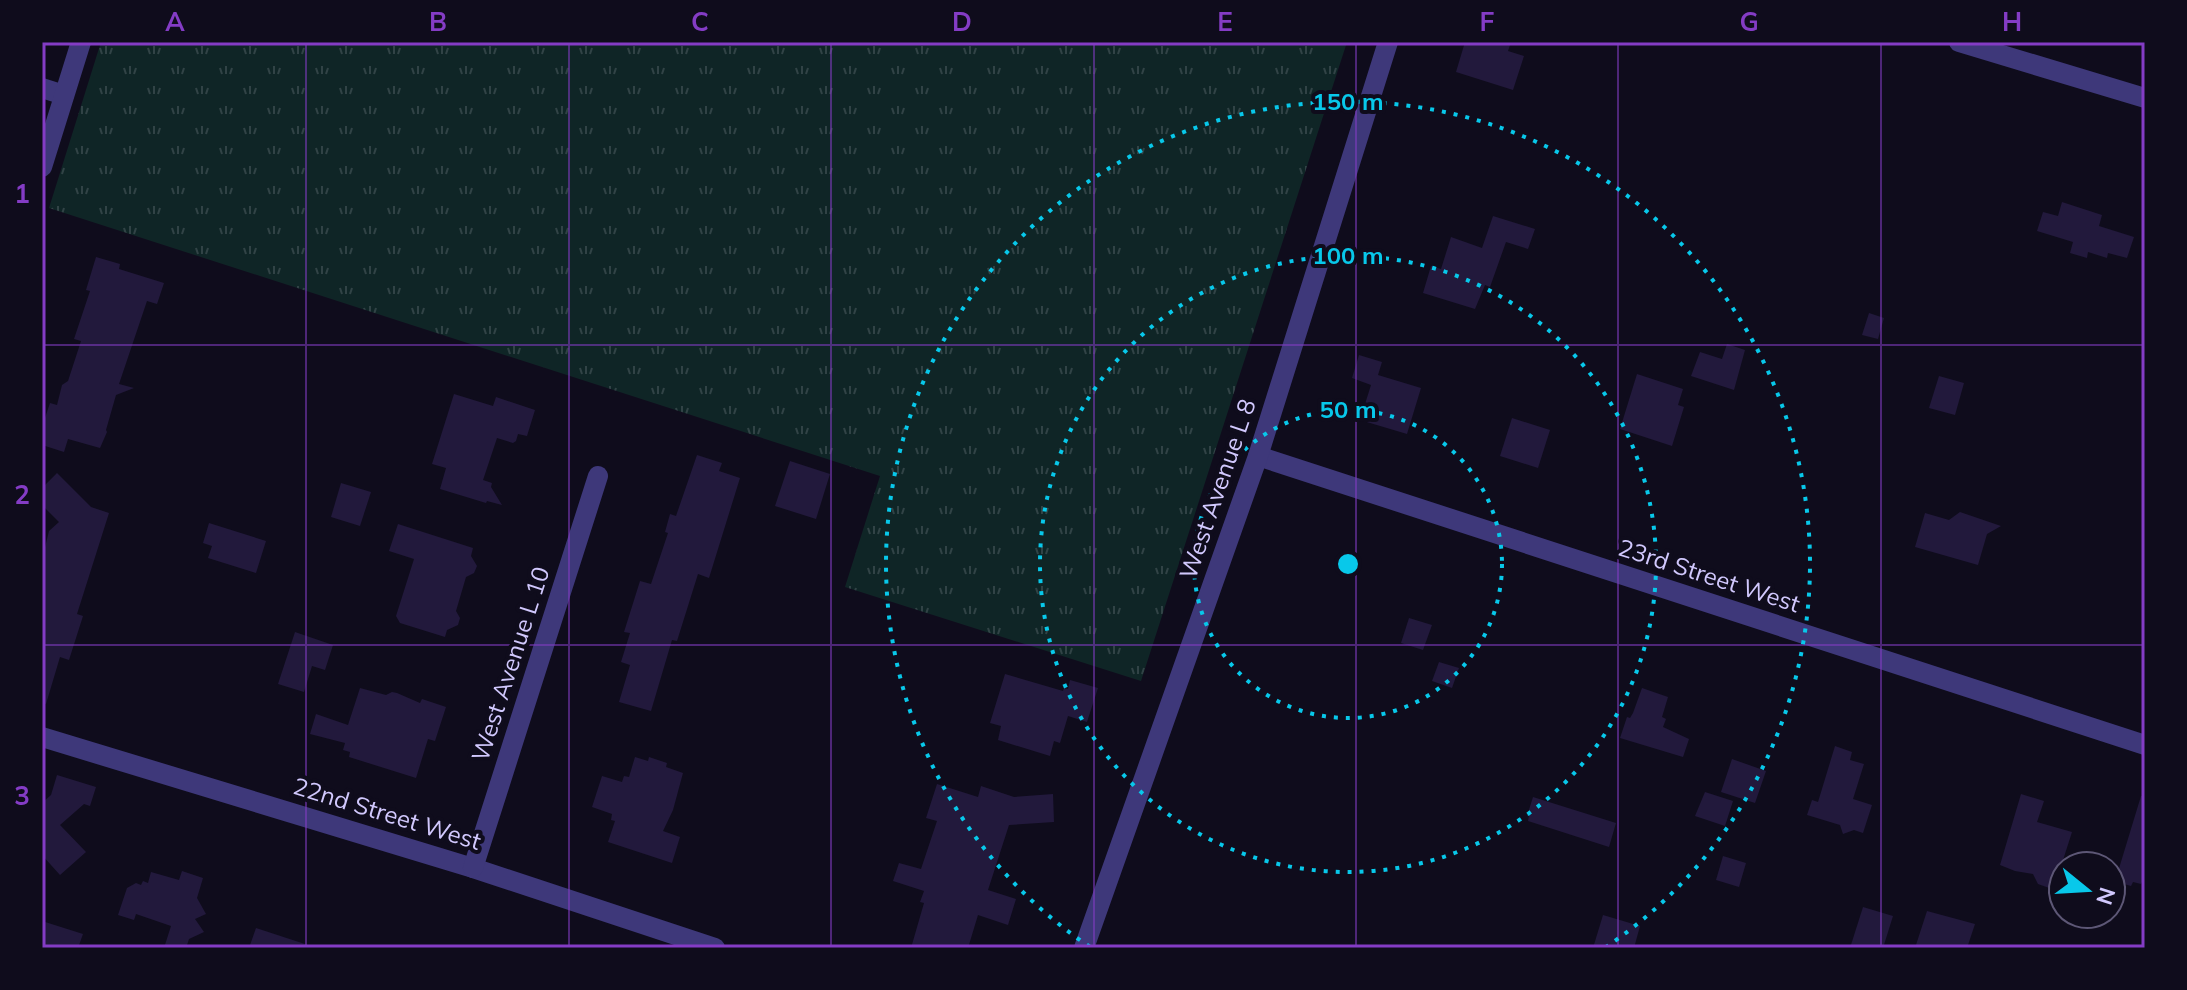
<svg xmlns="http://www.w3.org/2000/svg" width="2187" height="990" font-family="Mulish,sans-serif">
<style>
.grass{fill:url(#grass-tufts)}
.building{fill:#22193c}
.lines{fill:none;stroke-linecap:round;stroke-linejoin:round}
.minor{stroke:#3e387a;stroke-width:20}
.grid{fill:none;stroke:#843cc5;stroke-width:2;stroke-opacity:0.55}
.ring{fill:none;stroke:#08c8ea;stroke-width:4;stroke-dasharray:4 8}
.labels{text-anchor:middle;stroke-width:8;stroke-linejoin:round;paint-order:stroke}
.street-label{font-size:24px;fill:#d1c8fd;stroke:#0f0c1c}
.centre{fill:#08c8ea;stroke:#0f0c1c;stroke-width:4}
.ring-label{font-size:24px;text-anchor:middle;font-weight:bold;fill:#08c8ea;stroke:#0f0c1c;stroke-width:8;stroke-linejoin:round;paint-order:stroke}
.neatline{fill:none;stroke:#843cc5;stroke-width:3}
.grid-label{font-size:26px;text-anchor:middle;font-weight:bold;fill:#843cc5}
</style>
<defs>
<pattern id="grass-tufts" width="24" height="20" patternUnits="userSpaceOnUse" patternTransform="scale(2)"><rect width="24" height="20" fill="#0f2526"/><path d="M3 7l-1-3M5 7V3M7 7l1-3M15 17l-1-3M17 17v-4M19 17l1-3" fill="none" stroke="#314346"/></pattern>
</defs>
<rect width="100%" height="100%" fill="#0f0c1c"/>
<polygon class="grass" points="101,42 1347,42 1141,681 845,587 880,476 49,208"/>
<g class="building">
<polygon points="1465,42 1511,42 1508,51 1524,56 1513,90 1456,72"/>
<polygon points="2062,202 2102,215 2099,226 2134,237 2127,258 2108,253 2107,258 2088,252 2087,258 2070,253 2073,242 2037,231 2043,212 2058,216"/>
<polygon points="1493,216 1535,229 1528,249 1506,242 1490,287 1485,285 1475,309 1423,293 1431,266 1441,269 1451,237 1482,248"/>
<polygon points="96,257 120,264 119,269 164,283 157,304 147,301 119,384 134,388 116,395 106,430 107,432 100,448 68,439 64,452 42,445 42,427 50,403 57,405 62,385 68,381 81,341 74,339 90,291 86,290"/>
<polygon points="1869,313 1884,318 1878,339 1862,335"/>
<polygon points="1727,344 1745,350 1734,390 1691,376 1700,352 1722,359"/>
<polygon points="1359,355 1382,362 1378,375 1421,388 1407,434 1360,420 1371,385 1352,378"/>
<polygon points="1637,374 1683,389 1678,405 1684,407 1672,446 1620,429"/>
<polygon points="1939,376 1964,383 1955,415 1929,408"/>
<polygon points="454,394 493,406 496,397 535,410 527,436 518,434 516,441 513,443 497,438 483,480 492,483 491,487 502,505 487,501 486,503 440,489 446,468 432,464"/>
<polygon points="1512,418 1550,430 1538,468 1500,456"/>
<polygon points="697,455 722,463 719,471 740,478 709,578 698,574 677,641 672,640 651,711 619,702 630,665 621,662 630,633 624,632 640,581 651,584 668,533 665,532 670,514 676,516"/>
<polygon points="790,461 830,474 816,519 775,506"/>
<polygon points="57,473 91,507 109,513 77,614 83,616 69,660 60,657 46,704 42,703 42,559 49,531 59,522 42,505 42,488"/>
<polygon points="341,483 371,492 360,526 331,517"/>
<polygon points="1960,512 2001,526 1987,534 1978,565 1915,547 1925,513 1949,520"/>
<polygon points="209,523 266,541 256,573 208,558 212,546 203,543"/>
<polygon points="398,524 473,548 471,556 477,566 474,573 466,577 456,611 460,618 458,625 447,630 445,637 400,623 396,616 414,559 389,551"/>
<polygon points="1409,618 1432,625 1423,650 1401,643"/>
<polygon points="295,632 333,645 325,670 312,666 304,692 278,684"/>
<polygon points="1439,662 1459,668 1452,688 1432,681"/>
<polygon points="1005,674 1063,691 1064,688 1068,689 1070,680 1098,688 1087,722 1068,716 1060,743 1054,741 1050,756 998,740 1001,726 990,723"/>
<polygon points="360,688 386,695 392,692 397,693 420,703 422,699 446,707 435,741 428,739 416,778 349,757 350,752 343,750 345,743 310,734 316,714 348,725"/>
<polygon points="1642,688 1668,697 1662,717 1666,719 1663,727 1689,739 1683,757 1620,738 1627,717 1630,718 1633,713"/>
<polygon points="1835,746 1852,752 1850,760 1864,764 1853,799 1872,805 1863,833 1854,830 1843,834 1840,825 1807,815 1812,800 1818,802"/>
<polygon points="635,757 648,761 649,757 667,763 666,767 683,773 673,810 663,831 680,837 672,863 608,842 615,821 611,820 612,814 592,807 602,776 622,782 624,776 629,777"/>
<polygon points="1732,759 1766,771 1755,803 1721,792"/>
<polygon points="57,775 96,787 90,806 84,804 60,825 86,852 60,875 42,855 42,803 51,795"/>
<polygon points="937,784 978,797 981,786 1014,797 1053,794 1054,822 1009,825 988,890 1016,899 1008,925 978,915 968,948 911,948 924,903 920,902 924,891 893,881 899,863 921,869 937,821 926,818"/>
<polygon points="1705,792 1733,801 1725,826 1695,816"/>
<polygon points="2021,794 2044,801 2037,822 2072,832 2056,882 2054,882 2052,889 2038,884 2033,874 2015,871 2000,865"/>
<polygon points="2141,796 2145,796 2145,883 2142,882 2141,884 2133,882 2131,886 2117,882 2118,875 2117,875"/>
<polygon points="1533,797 1616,823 1609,847 1528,821 1529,816 1527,816"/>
<polygon points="1723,856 1746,863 1739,887 1716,880"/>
<polygon points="182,871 203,878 197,898 206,914 195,919 204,932 189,939 186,948 164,948 171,926 136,914 134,920 118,915 127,888 136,883 141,885 143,881 148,883 151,872 179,880"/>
<polygon points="1863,907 1893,916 1883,948 1850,948"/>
<polygon points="1927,911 1975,924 1967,948 1915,948"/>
<polygon points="1603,915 1640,926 1634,948 1593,948"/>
<polygon points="42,921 83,934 78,948 42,948"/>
<polygon points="256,928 308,945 307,948 249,948"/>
</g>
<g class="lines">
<g class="minor">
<polyline points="1959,42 2145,98"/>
<polyline points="42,88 64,95"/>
<polyline points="42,167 81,42"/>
<polyline points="1258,456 2145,745"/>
<polyline points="42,737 473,868 715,948"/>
<polyline points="473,868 598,476"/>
<polyline points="1084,948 1258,456 1388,42"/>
</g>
</g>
<path class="grid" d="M306,42V948M569,42V948M831,42V948M1094,42V948M1356,42V948M1618,42V948M1881,42V948M42,345H2145M42,645H2145"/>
<g class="ring">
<circle cx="1348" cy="564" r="154"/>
<circle cx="1348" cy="564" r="308"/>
<path d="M1090 947A462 462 0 1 1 1606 947"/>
</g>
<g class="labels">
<g class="street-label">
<text transform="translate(1218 489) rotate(-71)" y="8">West Avenue L 8</text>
<text transform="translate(1709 576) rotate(18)" y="8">23rd Street West</text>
<text transform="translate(511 664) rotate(-72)" y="8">West Avenue L 10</text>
<text transform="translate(387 814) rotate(17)" y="8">22nd Street West</text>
</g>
</g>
<circle cx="1348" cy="564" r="12" class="centre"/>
<g class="ring-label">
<text x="1348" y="110">150 m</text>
<text x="1348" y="264">100 m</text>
<text x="1348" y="418">50 m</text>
</g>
<rect width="2187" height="990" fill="none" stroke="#0f0c1c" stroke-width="88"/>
<g transform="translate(2087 890) rotate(108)"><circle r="38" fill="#0f0c1c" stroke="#5d5776" stroke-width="2"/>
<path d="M0-6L14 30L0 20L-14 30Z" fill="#08c8ea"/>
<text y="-12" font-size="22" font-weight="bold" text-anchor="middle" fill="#d1c8fd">N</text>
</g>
<rect x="44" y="44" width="2099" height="902" class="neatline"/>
<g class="grid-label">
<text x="175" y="31">A</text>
<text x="438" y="31">B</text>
<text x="700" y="31">C</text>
<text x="962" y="31">D</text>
<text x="1225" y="31">E</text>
<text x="1487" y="31">F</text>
<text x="1749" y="31">G</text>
<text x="2012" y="31">H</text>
<text x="22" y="203">1</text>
<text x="22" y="504">2</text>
<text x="22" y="805">3</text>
</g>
</svg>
